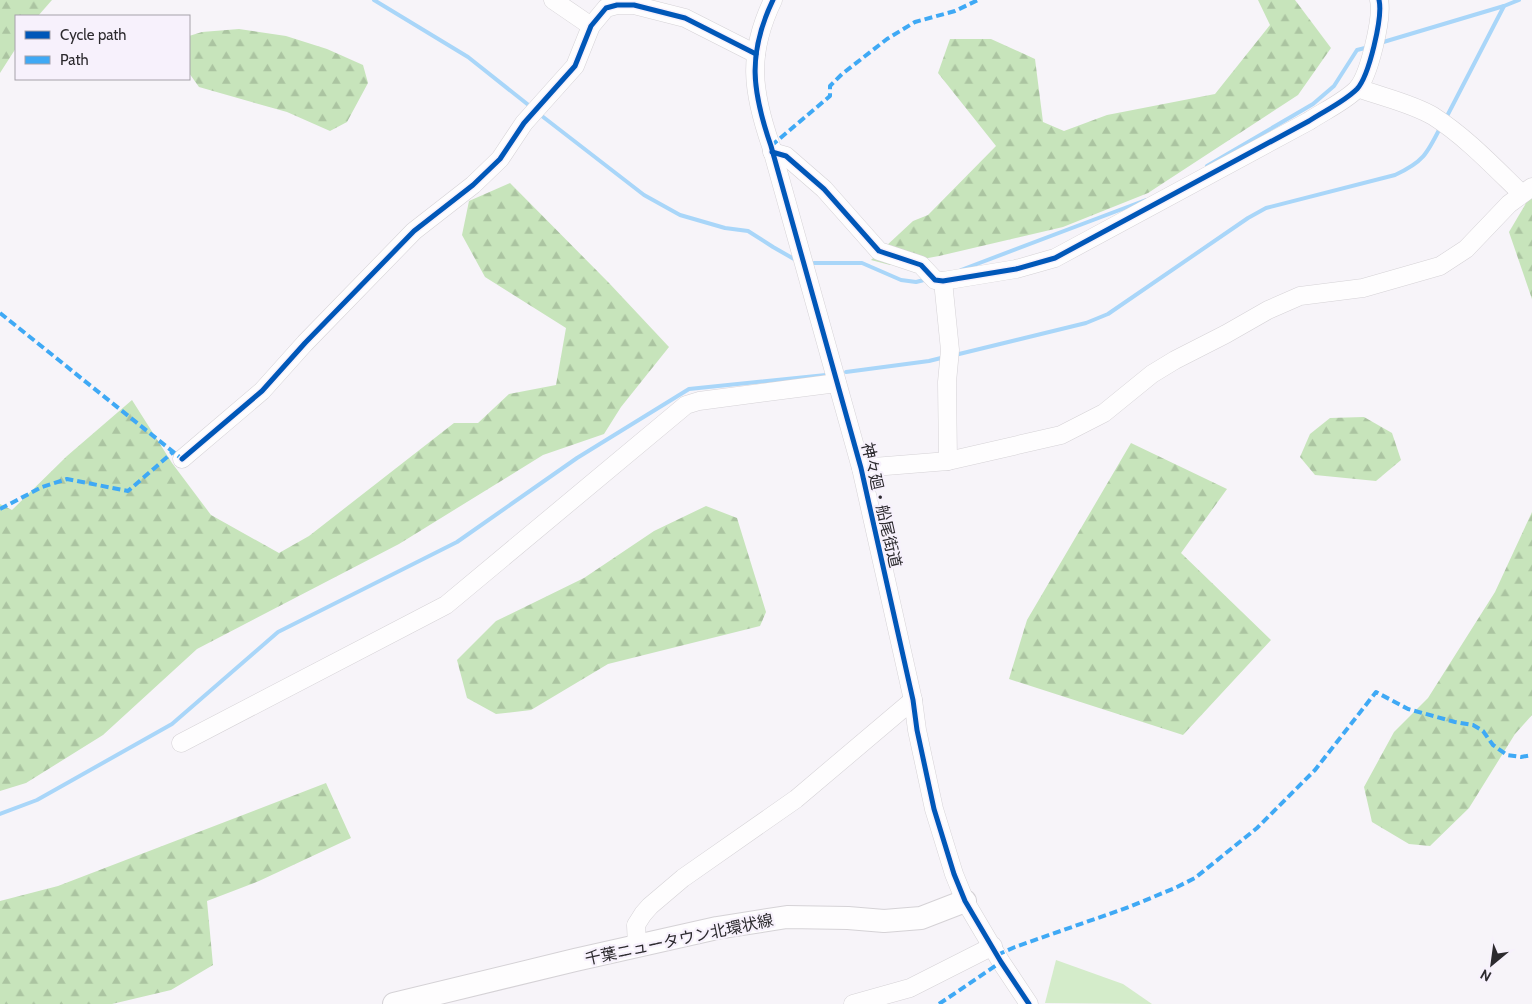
<svg xmlns="http://www.w3.org/2000/svg" width="1532" height="1004" font-family="Cabin,'Noto Sans JP',sans-serif">
<style>
.grass{fill:#d4ecca}
.forest{fill:url(#forest-firs)}
.lines{fill:none;stroke-linecap:round;stroke-linejoin:round}
.stream{stroke:#a9d6f9;stroke-width:4}
.minor-casing{stroke:#d5d2d6;stroke-width:19}
.major-casing{stroke:#d5d2d6;stroke-width:24}
.minor{stroke:#fefdfe;stroke-width:18}
.major{stroke:#fefdfe;stroke-width:22}
.quiet{stroke:#3fa9f5;stroke-width:4;stroke-dasharray:8 4;stroke-linecap:butt}
.cycleway-casing{stroke:#f7f1fc;stroke-width:8}
.cycleway{stroke:#0057b8;stroke-width:5}
.labels{text-anchor:middle;stroke-width:4.5;stroke-linejoin:round;paint-order:stroke}
.street-label{font-size:16px;fill:#2c2a2e;stroke:#f7f1fc}
</style>
<defs>
<pattern id="forest-firs" width="22" height="20" patternUnits="userSpaceOnUse" patternTransform="scale(1.25)"><rect width="22" height="20" fill="#c7e4bb"/><path d="M5 1l3.5 6h-7zM16 11l3.5 6h-7z" fill="#abc4a1"/></pattern>
</defs>
<rect width="100%" height="100%" fill="#f7f4f9"/>
<polygon class="grass" points="1056,960 1123,984 1152,1004 1045,1003"/>
<g class="forest">
<polygon points="0,0 52,0 38,16 16,16 16,48 0,73"/>
<polygon points="1258,0 1295,0 1331,48 1298,95 1148,193 1063,227 939,256 890,265 871,260 913,221 928,215 996,146 938,73 950,39 991,39 1035,59 1043,122 1064,131 1107,115 1215,94 1270,25"/>
<polygon points="239,29 286,36 327,49 363,65 368,83 347,122 330,131 287,112 199,87 189,73 189,36 202,32"/>
<polygon points="510,183 609,283 669,347 621,407 604,434 543,455 399,544 197,649 103,735 26,783 0,791 0,504 12,510 67,456 132,400 172,463 211,515 279,553 309,536 454,423 478,423 509,394 556,385 566,328 485,277 462,235 469,201"/>
<polygon points="1532,193 1532,299 1509,232"/>
<polygon points="1364,417 1392,433 1401,460 1376,481 1315,475 1300,457 1310,434 1330,418"/>
<polygon points="1131,443 1227,489 1181,553 1271,640 1183,735 1009,679 1027,620"/>
<polygon points="706,506 737,518 766,612 760,626 608,664 531,710 496,714 467,698 457,660 496,621 584,578 654,531"/>
<polygon points="1532,512 1532,715 1515,734 1469,808 1430,846 1409,844 1372,822 1364,787 1394,732 1428,698 1495,592"/>
<polygon points="326,783 351,838 259,881 207,901 213,965 171,990 112,1004 0,1004 0,901 58,886"/>
</g>
<g class="lines">
<g class="stream">
<polyline points="374,0 468,57 531,107"/>
<polyline points="1380,43 1504,6 1519,0"/>
<polyline points="538,113 644,195 680,215 725,228 748,231 773,247 794,259"/>
<polyline points="1445,120 1504,6"/>
<polyline points="1207,166 1313,104 1334,86 1357,50 1369,47"/>
<polyline points="814,263 862,263 901,280 916,282 928,279"/>
<polyline points="961,270 1146,200"/>
<path d="M955,355L1086,323L1108,314L1248,218L1266,208L1395,175C1423,162 1427,154 1440,128"/>
<polyline points="846,372 929,361 945,357"/>
<polyline points="0,814 37,800 172,724 278,632 457,542 577,458 689,389 826,375"/>
</g>
<g class="minor-casing">
<g id="minor">
<polyline points="553,0 591,26"/>
<path d="M773,0C747,54 752,91 771,146L861,468L913,700L917,730L934,809L954,874L965,901L1001,962L1029,1004"/>
<path d="M1358,88C1382,97 1411,103 1433,116C1466,137 1494,167 1522,194"/>
<path d="M772,152L786,156L824,189L879,251L921,265L935,280L943,281L1016,269L1055,258L1309,121C1324,111 1344,102 1357,89C1369,76 1383,17 1379,0"/>
<polyline points="943,281 950,350 947,382 948,461"/>
<polyline points="182,459 262,391 305,343 414,231 473,185 500,159 524,123 575,66 591,26 606,8 617,5 634,5 685,18 756,54"/>
<polyline points="861,468 948,461 1061,435 1104,413 1152,374 1175,360 1226,334 1268,310 1300,296 1363,288 1440,266 1466,249 1509,204 1532,187"/>
<polyline points="181,743 446,605 686,405 699,401 837,383"/>
<polyline points="637,946 636,925 643,914 650,906 683,878 796,799 913,700"/>
<polyline points="853,1004 910,988 993,946"/>
</g>
</g>
<g class="major-casing">
<polyline id="major" points="394,1004 575,960 717,928 787,917 848,918 884,921 921,918 965,901"/>
</g>
<use href="#minor" class="minor"/>
<use href="#major" class="major"/>
<g class="quiet">
<polyline points="771,146 830,96 830,86 842,74 887,39 915,22 955,11 978,0"/>
<polyline points="0,313 182,459"/>
<polyline points="0,509 42,487 67,479 128,491 173,452"/>
<polyline points="997,955 1015,947 1129,907 1175,888 1195,878 1257,828 1315,770 1376,692 1408,709 1455,722 1473,725 1483,731 1493,745 1507,755 1521,757 1532,755"/>
<polyline points="939,1004 1001,962"/>
</g>
<g class="cycleway-casing">
<g id="cycleway">
<path d="M773,0C747,54 752,91 771,146L861,468L913,700L917,730L934,809L954,874L965,901L1001,962L1029,1004"/>
<path d="M772,152L786,156L824,189L879,251L921,265L935,280L943,281L1016,269L1055,258L1309,121C1324,111 1344,102 1357,89C1369,76 1383,17 1379,0"/>
<polyline points="182,459 262,391 305,343 414,231 473,185 500,159 524,123 575,66 591,26 606,8 617,5 634,5 685,18 756,54"/>
</g>
</g>
<use href="#cycleway" class="cycleway"/>
</g>
<g class="labels">
<g class="street-label">
<text transform="translate(882 505) rotate(77)" y="6">神々廻・船尾街道</text>
<text transform="translate(679 939) rotate(-12)" y="6">千葉ニュータウン北環状線</text>
</g>
</g>
<rect x="15" y="15" width="175" height="65" fill="#f7f1fc" stroke="#a6a1aa"/>
<rect x="25" y="31" width="25" height="8" fill="#0057b8" stroke="#a6a1aa"/>
<text x="60" y="40" font-size="15" fill="#2c2a2e">Cycle path</text>
<rect x="25" y="56" width="25" height="8" fill="#3fa9f5" stroke="#a6a1aa"/>
<text x="60" y="65" font-size="15" fill="#2c2a2e">Path</text>
<g transform="translate(1492 964) rotate(209)" stroke="#f7f1fc" stroke-width="4" paint-order="stroke">
<path d="M0-4L9 19L0 12L-9 19Z" fill="#2c2a2e"/>
<text y="-8" font-size="14" font-weight="bold" text-anchor="middle" fill="#2c2a2e">N</text>
</g>
</svg>
